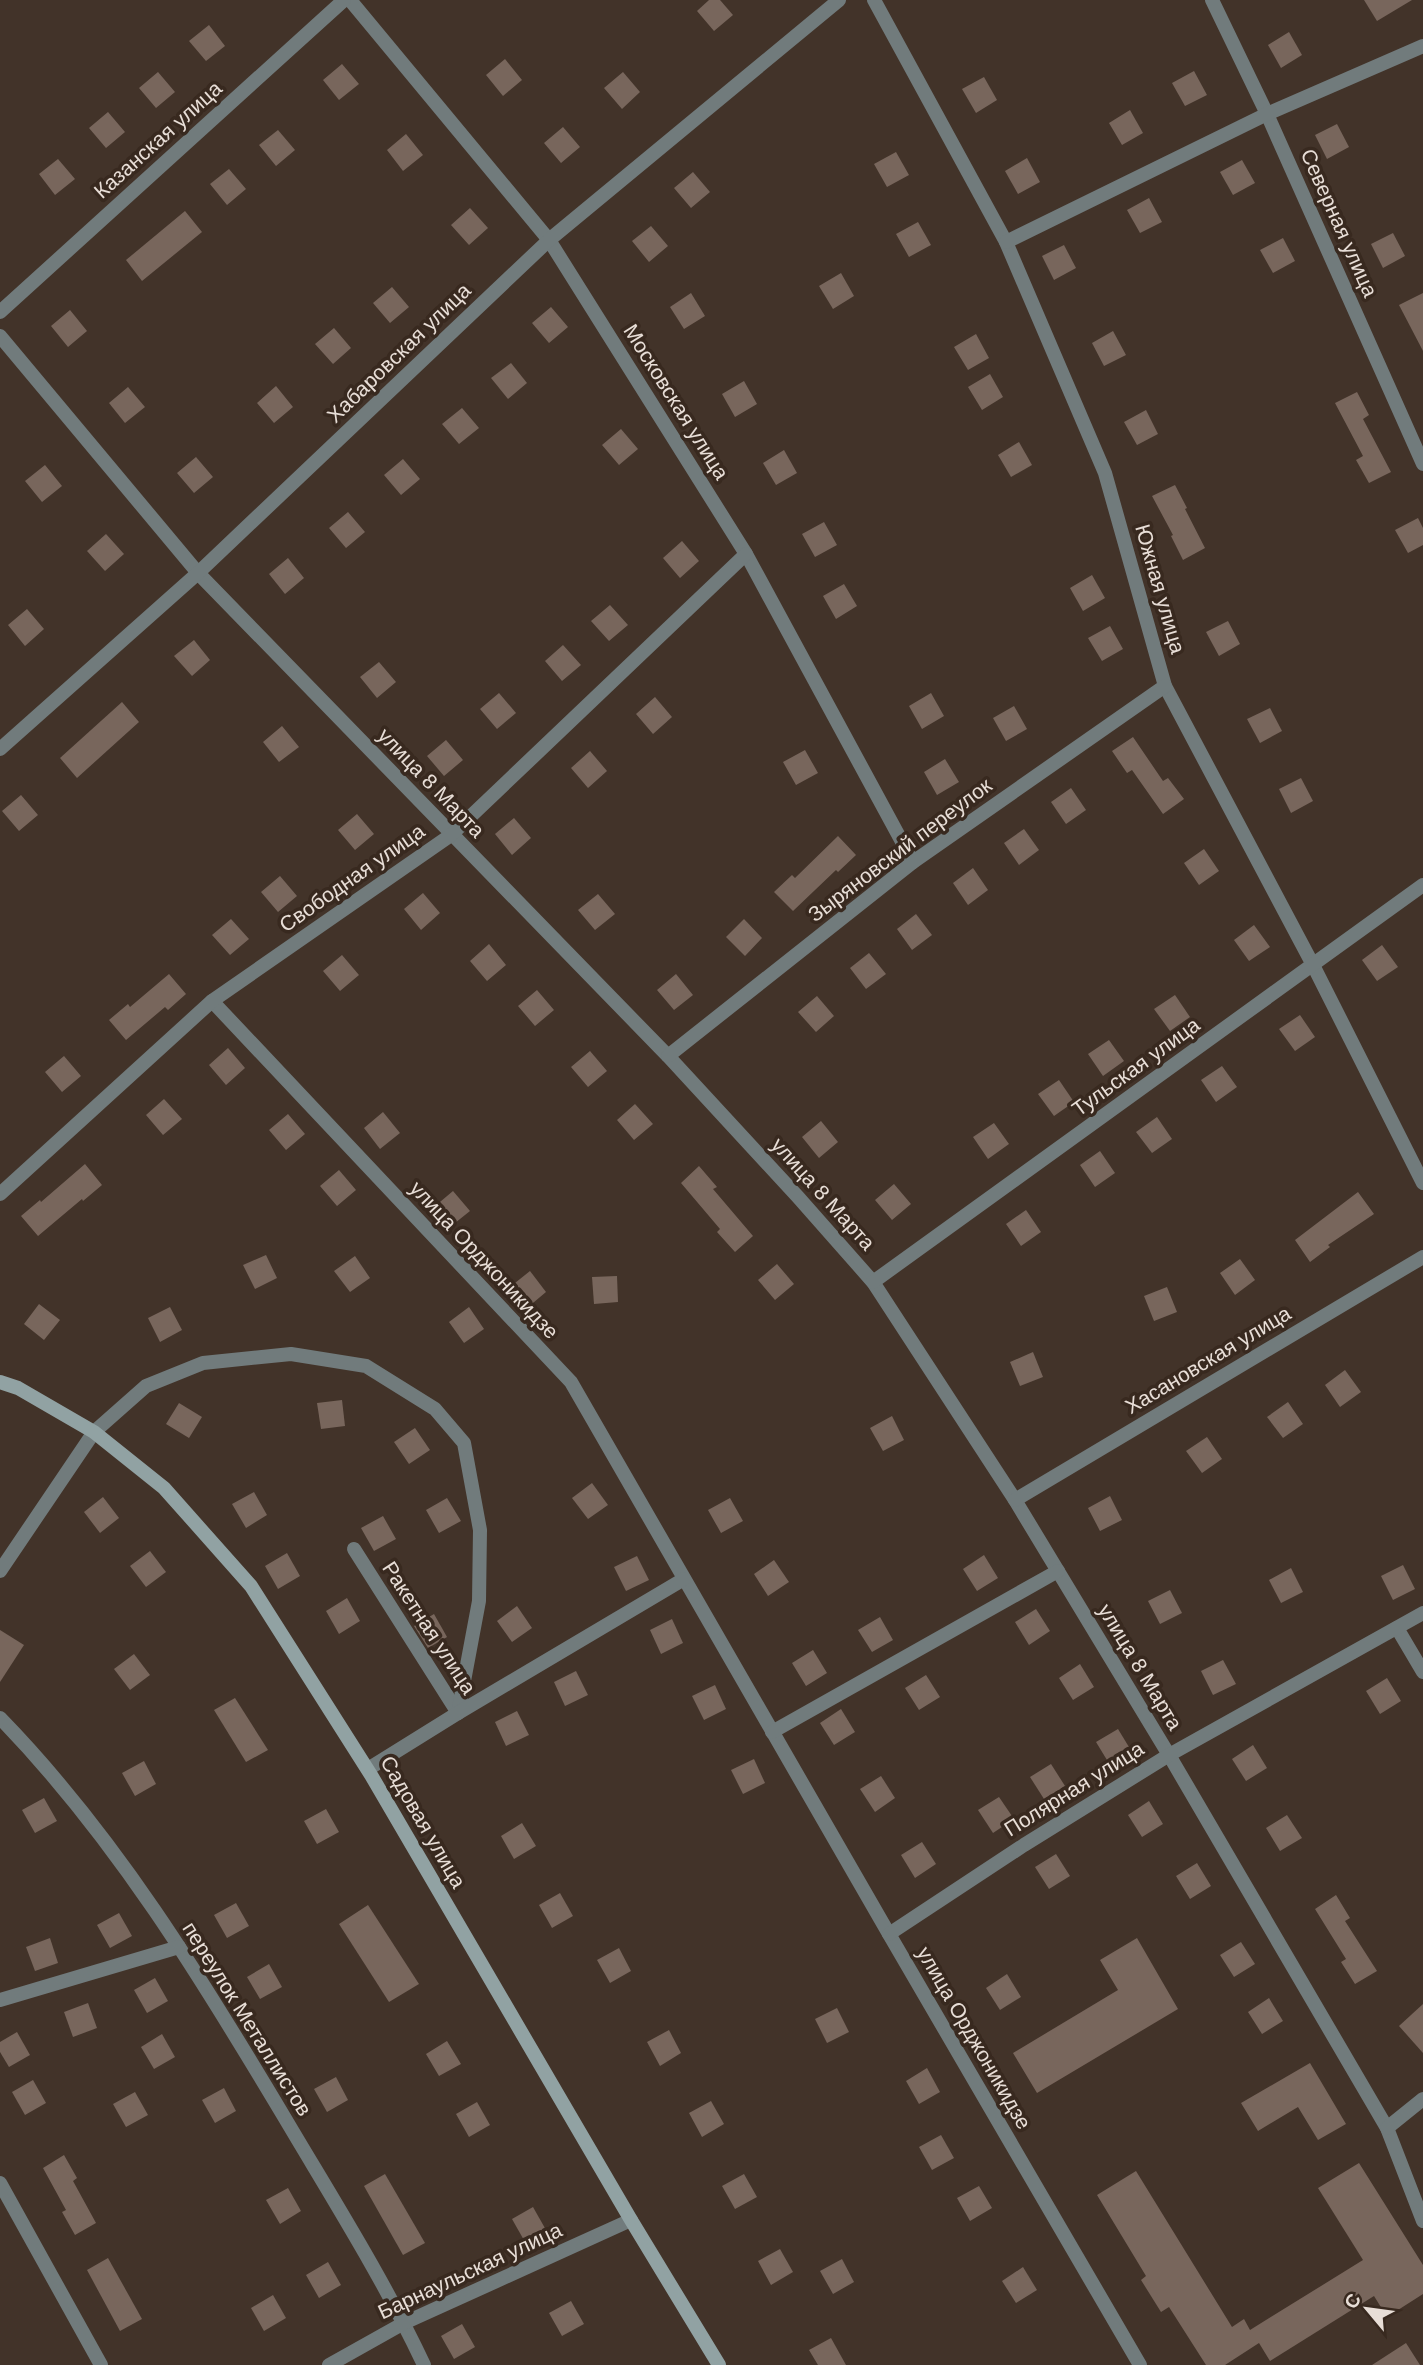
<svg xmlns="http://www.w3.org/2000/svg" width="1423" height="2365" font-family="Arial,sans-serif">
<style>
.building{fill:#78665c}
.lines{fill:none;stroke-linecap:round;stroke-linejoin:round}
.street{stroke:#717b7c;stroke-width:14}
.secondary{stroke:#91a2a3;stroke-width:14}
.labels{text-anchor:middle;stroke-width:7;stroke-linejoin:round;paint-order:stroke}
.street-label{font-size:21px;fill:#e8ded7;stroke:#38291f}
</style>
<rect width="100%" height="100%" fill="#423329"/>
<g class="building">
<polygon points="709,0 720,0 733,15 714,31 697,11"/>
<polygon points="1364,0 1412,0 1377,21"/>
<polygon points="209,25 225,46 206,61 189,41"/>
<polygon points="1289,32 1302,55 1281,68 1268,45"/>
<polygon points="505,59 522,80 503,96 486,75"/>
<polygon points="342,64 359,84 339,100 323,80"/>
<polygon points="1194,71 1207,95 1185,106 1172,83"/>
<polygon points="158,72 175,92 156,108 139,88"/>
<polygon points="623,72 640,92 622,109 604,88"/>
<polygon points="984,77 997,100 976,113 962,89"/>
<polygon points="1130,110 1143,133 1122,145 1109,123"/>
<polygon points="108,112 125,132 106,148 89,128"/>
<polygon points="1337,124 1349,147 1327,159 1315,135"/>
<polygon points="563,127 580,147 561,163 544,143"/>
<polygon points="278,130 295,150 276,166 259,145"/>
<polygon points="406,134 423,155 403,171 387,150"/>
<polygon points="896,152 909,175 887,187 874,164"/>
<polygon points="1027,158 1040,182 1018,194 1005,171"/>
<polygon points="58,159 75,179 55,195 39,174"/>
<polygon points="1242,160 1255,183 1233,195 1220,172"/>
<polygon points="229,169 246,189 227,205 210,184"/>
<polygon points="693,172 710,192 691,208 674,188"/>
<polygon points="1149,198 1162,222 1140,233 1127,210"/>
<polygon points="470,208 488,228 469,245 451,225"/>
<polygon points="185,211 202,232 142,281 126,260"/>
<polygon points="918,222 931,245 909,257 896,234"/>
<polygon points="651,226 668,246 649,262 632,241"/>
<polygon points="1393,233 1405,256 1383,268 1371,244"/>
<polygon points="1283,238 1295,261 1273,273 1260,250"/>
<polygon points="1064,245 1076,268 1054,280 1042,256"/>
<polygon points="841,273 854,296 833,309 819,286"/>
<polygon points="392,287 409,307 390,323 373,303"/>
<polygon points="691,293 705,316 684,329 670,307"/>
<polygon points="1423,293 1423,351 1399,305"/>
<polygon points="551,307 568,327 549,343 532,323"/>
<polygon points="70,310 87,331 68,347 51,326"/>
<polygon points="334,328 351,348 333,364 315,344"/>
<polygon points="1113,331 1126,355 1104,366 1092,343"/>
<polygon points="976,334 989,358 968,370 954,347"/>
<polygon points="511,363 527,383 508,399 491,378"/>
<polygon points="990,374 1003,397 982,410 968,387"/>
<polygon points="744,381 757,404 735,417 722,394"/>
<polygon points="276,386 293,407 274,423 257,403"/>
<polygon points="128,387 145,407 125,423 109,403"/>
<polygon points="1357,392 1369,415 1363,419 1391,472 1369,483 1356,460 1363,456 1335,403"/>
<polygon points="462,408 479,428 459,444 442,424"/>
<polygon points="1146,410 1158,434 1137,445 1124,422"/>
<polygon points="621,429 638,449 619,465 602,445"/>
<polygon points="1019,442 1032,465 1011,477 998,455"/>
<polygon points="784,450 797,473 776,485 763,463"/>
<polygon points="196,457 213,477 194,493 177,473"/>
<polygon points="403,459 420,479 401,495 384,475"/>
<polygon points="45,465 62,486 42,502 25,481"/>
<polygon points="1175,485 1187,508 1185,509 1205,548 1183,560 1171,536 1173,535 1152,496"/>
<polygon points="348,512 365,532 346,548 329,528"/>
<polygon points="1418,518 1423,528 1423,545 1408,553 1395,530"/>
<polygon points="824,522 837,545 815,557 802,534"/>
<polygon points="106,534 124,554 105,571 87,551"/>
<polygon points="682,541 699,561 680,578 663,558"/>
<polygon points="288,558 304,578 285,594 269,574"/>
<polygon points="1092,575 1105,598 1083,611 1070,588"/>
<polygon points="844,584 857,606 836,619 823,596"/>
<polygon points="610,605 628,625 609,641 591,621"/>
<polygon points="27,609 44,629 25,646 8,625"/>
<polygon points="1228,621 1240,644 1219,656 1206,632"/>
<polygon points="1110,626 1123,649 1102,661 1088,638"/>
<polygon points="194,640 210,660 192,676 174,656"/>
<polygon points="563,645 581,665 562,681 545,661"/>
<polygon points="379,662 396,682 377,698 360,677"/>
<polygon points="499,693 516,713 497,729 480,709"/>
<polygon points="931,693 944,716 922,729 909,706"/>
<polygon points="655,697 672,717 653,734 636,714"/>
<polygon points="122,702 139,722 77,778 60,758"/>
<polygon points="1014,706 1027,729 1006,741 993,718"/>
<polygon points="1270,708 1282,731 1260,743 1247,719"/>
<polygon points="282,726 299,747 279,762 263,742"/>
<polygon points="1133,737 1163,781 1168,778 1184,799 1163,814 1132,770 1127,773 1112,751"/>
<polygon points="446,740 463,760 444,776 427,756"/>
<polygon points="805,750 818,773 796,785 783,762"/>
<polygon points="590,751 607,771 588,788 571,768"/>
<polygon points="945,759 959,782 937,795 924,772"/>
<polygon points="1301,778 1313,801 1291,813 1279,789"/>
<polygon points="1071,788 1086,810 1066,824 1051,802"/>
<polygon points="21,795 38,815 19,831 2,811"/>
<polygon points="357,814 374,834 355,850 338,830"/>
<polygon points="514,818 531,838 512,855 495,834"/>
<polygon points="1024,829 1039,850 1019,865 1004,843"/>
<polygon points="838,836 856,855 838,872 836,870 793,911 774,892 792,875 795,878"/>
<polygon points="1204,849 1219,871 1199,885 1184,863"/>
<polygon points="973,868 988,890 968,905 953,883"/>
<polygon points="280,876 297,896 278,912 261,892"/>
<polygon points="423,893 440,913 421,930 404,909"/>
<polygon points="598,894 615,914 595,930 578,910"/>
<polygon points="916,914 932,935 912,950 897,929"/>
<polygon points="231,919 249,939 230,955 212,935"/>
<polygon points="744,919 762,938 745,956 726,937"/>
<polygon points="1254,925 1270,947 1249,961 1234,940"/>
<polygon points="489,944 506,965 487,981 470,961"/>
<polygon points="1382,945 1398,967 1377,981 1362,960"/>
<polygon points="869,953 886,974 866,989 850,968"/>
<polygon points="342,955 359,975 340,991 323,971"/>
<polygon points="169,974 186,994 168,1010 165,1007 126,1040 109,1020 128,1004 130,1007"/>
<polygon points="676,974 693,995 674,1010 657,990"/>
<polygon points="537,990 554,1010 535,1026 518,1006"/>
<polygon points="1175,995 1190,1017 1170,1031 1154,1009"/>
<polygon points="817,996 834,1016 816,1032 798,1012"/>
<polygon points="1300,1015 1315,1037 1295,1051 1279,1029"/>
<polygon points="1109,1040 1124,1061 1103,1076 1088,1054"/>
<polygon points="228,1048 245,1068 226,1085 209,1065"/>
<polygon points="590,1051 607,1071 588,1087 571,1067"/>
<polygon points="64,1056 81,1076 62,1092 45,1072"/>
<polygon points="1222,1066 1237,1087 1216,1102 1201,1080"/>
<polygon points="1059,1080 1074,1102 1054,1116 1038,1094"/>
<polygon points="164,1099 182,1119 163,1135 146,1115"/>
<polygon points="635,1104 653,1124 634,1140 617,1120"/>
<polygon points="383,1112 400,1133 380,1149 364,1128"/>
<polygon points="288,1114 305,1134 286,1150 269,1130"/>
<polygon points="1157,1117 1172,1139 1152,1153 1136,1132"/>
<polygon points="821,1121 838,1142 819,1158 802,1137"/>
<polygon points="994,1123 1009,1144 988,1159 973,1137"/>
<polygon points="1100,1151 1115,1173 1095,1187 1080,1165"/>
<polygon points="85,1164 102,1185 83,1201 82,1199 38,1236 21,1216 40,1200 41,1202"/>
<polygon points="699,1166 717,1187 713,1189 753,1236 735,1252 717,1232 720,1229 681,1183"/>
<polygon points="339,1170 356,1190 337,1206 320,1186"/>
<polygon points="894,1184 911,1204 892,1220 875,1200"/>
<polygon points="453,1191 470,1211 450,1227 434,1207"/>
<polygon points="1358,1192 1374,1214 1328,1245 1330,1247 1310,1262 1295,1240"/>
<polygon points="1026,1210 1041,1232 1021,1246 1006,1224"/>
<polygon points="266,1255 277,1278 255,1289 243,1265"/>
<polygon points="355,1256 370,1278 350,1292 334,1271"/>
<polygon points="1240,1259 1255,1280 1235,1295 1220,1273"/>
<polygon points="777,1264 794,1284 775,1300 758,1280"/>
<polygon points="530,1271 546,1292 527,1308 510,1287"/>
<polygon points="617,1276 618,1302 594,1304 592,1277"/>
<polygon points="1167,1287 1177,1312 1154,1321 1144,1296"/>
<polygon points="39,1304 60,1320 44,1340 24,1324"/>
<polygon points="170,1307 182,1330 160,1342 148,1318"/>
<polygon points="469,1307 484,1329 464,1343 449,1322"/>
<polygon points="1033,1352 1043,1377 1020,1386 1010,1362"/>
<polygon points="1345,1370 1361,1392 1340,1407 1325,1385"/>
<polygon points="342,1400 345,1426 321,1429 317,1403"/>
<polygon points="1288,1402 1303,1424 1283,1438 1267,1417"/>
<polygon points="179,1403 202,1417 189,1438 166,1424"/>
<polygon points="892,1416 904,1440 883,1451 870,1428"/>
<polygon points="415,1428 430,1450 409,1464 394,1442"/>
<polygon points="1207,1437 1222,1459 1202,1473 1186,1451"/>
<polygon points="592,1483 608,1505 588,1519 572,1498"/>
<polygon points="254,1492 267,1515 246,1528 232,1504"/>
<polygon points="1110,1496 1122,1520 1100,1531 1088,1508"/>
<polygon points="103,1497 119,1518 100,1533 84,1512"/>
<polygon points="447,1498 461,1521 439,1533 426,1510"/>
<polygon points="730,1498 743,1521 721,1533 708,1510"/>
<polygon points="383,1516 396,1539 374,1551 361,1528"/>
<polygon points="150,1551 166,1572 146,1587 130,1566"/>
<polygon points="287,1553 300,1576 278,1589 265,1566"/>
<polygon points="984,1555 998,1578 977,1591 963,1569"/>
<polygon points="637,1556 649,1580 626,1591 614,1567"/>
<polygon points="774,1560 789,1582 768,1596 754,1574"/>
<polygon points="1403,1565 1415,1589 1393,1600 1381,1576"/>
<polygon points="1291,1568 1303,1592 1281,1603 1269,1580"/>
<polygon points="1170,1590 1182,1613 1160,1624 1148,1601"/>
<polygon points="347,1598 360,1621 339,1634 326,1611"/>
<polygon points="517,1606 532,1628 512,1642 497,1621"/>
<polygon points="1036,1609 1050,1631 1029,1645 1015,1622"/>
<polygon points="434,1614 447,1637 428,1648 414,1626"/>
<polygon points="880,1617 893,1640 872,1652 858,1630"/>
<polygon points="672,1619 683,1643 661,1654 650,1630"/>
<polygon points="0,1630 24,1645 0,1682"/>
<polygon points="813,1650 827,1673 806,1686 792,1663"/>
<polygon points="134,1654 150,1675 130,1690 114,1669"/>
<polygon points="1223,1660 1236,1684 1213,1695 1201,1671"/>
<polygon points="1080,1664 1094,1687 1073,1700 1059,1678"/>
<polygon points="576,1671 588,1695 565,1706 554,1682"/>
<polygon points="926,1675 940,1697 919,1710 905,1688"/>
<polygon points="1387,1678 1401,1701 1380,1714 1366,1691"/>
<polygon points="715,1685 726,1709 704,1720 692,1696"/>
<polygon points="235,1698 268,1750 246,1762 214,1710"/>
<polygon points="841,1709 855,1732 834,1745 820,1723"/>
<polygon points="517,1711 529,1735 506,1746 495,1722"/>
<polygon points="1118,1729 1132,1752 1110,1765 1096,1742"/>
<polygon points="1253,1745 1267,1768 1246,1781 1232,1759"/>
<polygon points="754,1759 765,1783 743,1794 731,1770"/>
<polygon points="144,1761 156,1784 135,1796 122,1773"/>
<polygon points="1051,1764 1065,1786 1044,1799 1030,1777"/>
<polygon points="881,1776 895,1798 875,1812 860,1789"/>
<polygon points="999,1797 1014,1819 993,1833 978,1810"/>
<polygon points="44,1798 57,1821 35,1833 22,1810"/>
<polygon points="1149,1801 1163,1824 1142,1837 1128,1815"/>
<polygon points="326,1809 339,1832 317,1844 304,1821"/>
<polygon points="1287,1815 1302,1838 1280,1851 1266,1828"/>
<polygon points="522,1823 536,1846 514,1859 501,1836"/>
<polygon points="922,1842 936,1864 915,1878 901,1855"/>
<polygon points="1056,1854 1070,1876 1049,1889 1035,1867"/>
<polygon points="1197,1863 1211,1886 1190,1899 1176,1876"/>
<polygon points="560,1893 573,1916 552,1928 539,1905"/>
<polygon points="1336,1895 1350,1918 1345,1921 1377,1971 1355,1984 1341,1962 1346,1959 1315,1909"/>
<polygon points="236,1903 249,1926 227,1938 214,1915"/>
<polygon points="368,1905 419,1984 389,2002 339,1924"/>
<polygon points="119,1913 132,1936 110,1948 97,1925"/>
<polygon points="50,1938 58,1963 35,1971 26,1947"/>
<polygon points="1137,1938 1178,2009 1037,2093 1013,2053 1118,1990 1100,1960"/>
<polygon points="1241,1942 1255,1964 1234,1977 1220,1955"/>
<polygon points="619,1948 631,1971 610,1983 597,1960"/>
<polygon points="269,1964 282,1987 260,1999 247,1977"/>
<polygon points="1007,1974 1021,1997 1000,2010 986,1988"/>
<polygon points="155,1978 168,2001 147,2013 134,1990"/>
<polygon points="1269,1998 1283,2021 1262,2034 1248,2012"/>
<polygon points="88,2003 97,2028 73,2037 64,2012"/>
<polygon points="1423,2004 1423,2053 1399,2026"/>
<polygon points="837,2008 849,2032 827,2043 815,2019"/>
<polygon points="669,2030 681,2053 660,2066 647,2042"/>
<polygon points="17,2032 30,2055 9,2067 0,2052 0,2042"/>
<polygon points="162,2034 175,2057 154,2069 141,2047"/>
<polygon points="447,2041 461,2064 439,2076 426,2054"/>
<polygon points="1310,2063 1346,2124 1318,2140 1298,2107 1258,2131 1241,2103"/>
<polygon points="927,2068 940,2092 919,2104 906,2081"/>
<polygon points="336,2077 348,2100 327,2112 314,2089"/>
<polygon points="33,2080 46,2103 25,2115 12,2092"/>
<polygon points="224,2088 236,2111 215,2123 202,2100"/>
<polygon points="135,2092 148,2115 126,2127 113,2104"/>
<polygon points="711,2101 724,2124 702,2137 689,2113"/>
<polygon points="477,2102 490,2125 469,2137 456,2114"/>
<polygon points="941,2135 954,2158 932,2170 919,2147"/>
<polygon points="64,2155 77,2178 73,2181 96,2223 75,2235 62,2212 66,2210 43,2168"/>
<polygon points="1359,2163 1423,2265 1423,2294 1387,2317 1374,2296 1270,2361 1259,2343 1225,2365 1206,2365 1169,2307 1161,2312 1141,2280 1146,2276 1097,2195 1136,2171 1232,2327 1244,2319 1250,2330 1363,2260 1318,2188"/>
<polygon points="385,2174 425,2243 403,2255 364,2186"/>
<polygon points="744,2174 757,2197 735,2209 722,2186"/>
<polygon points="979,2186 992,2208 970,2221 957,2198"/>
<polygon points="288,2188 301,2211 280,2224 266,2200"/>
<polygon points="533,2207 546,2230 525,2242 512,2219"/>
<polygon points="780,2249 793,2272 771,2285 758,2261"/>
<polygon points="108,2258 142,2319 120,2331 87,2270"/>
<polygon points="842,2259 854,2282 833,2294 820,2271"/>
<polygon points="328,2262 341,2285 319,2298 306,2275"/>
<polygon points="1023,2267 1037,2290 1016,2303 1002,2281"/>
<polygon points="273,2295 286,2318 264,2331 251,2308"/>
<polygon points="571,2301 584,2324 562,2336 549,2313"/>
<polygon points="462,2324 475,2347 454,2359 441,2336"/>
<polygon points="831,2338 846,2365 818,2365 809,2350"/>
<polygon points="1406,2343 1420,2365 1372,2365"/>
</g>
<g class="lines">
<g class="street">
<polyline points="350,0 549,240 746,554 913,862"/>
<polyline points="874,0 1006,242 1105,473 1165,686 1313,965 1423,1183"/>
<polyline points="1212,0 1267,114 1423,464"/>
<polyline points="1006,242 1267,114 1423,46"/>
<polyline points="0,312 344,0"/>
<polyline points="0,336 198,573 668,1056 798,1197 873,1282 1015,1500 1169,1755 1387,2128 1423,2221"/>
<polyline points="0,749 198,573 549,240 839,0"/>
<polyline points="212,1001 571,1382 889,1934 1140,2365"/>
<polyline points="668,1056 913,862 1165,686"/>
<polyline points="0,1194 212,1001 451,835 746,554"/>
<polyline points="873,1282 1423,885"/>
<polyline points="1015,1500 1423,1257"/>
<polyline points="354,1549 458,1713"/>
<polyline points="0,1571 94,1432 146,1386 203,1363 291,1354 366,1366 435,1409 464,1443 480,1530 479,1601 458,1713"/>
<polyline points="1397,1628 1423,1672"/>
<path d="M0,1718C115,1836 202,1979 286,2120C334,2201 384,2280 424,2365"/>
<polyline points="772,1732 1058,1571"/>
<polyline points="368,1769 458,1713 684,1579"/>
<polyline points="889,1934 1024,1845 1169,1755 1423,1613"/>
<polyline points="0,2000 179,1947"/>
<polyline points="1387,2128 1423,2099"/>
<polyline points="0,2183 101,2365"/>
<polyline points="329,2365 404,2323 631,2220"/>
</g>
<polyline class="secondary" points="0,1382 18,1388 94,1432 164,1488 251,1586 371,1775 631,2220 719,2365"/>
</g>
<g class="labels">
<g class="street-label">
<text transform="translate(158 140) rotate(-42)" y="7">Казанская улица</text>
<text transform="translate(1339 223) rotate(66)" y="7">Северная улица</text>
<text transform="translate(399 353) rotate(-44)" y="7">Хабаровская улица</text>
<text transform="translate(676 402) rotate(58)" y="7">Московская улица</text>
<text transform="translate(1160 589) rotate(74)" y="7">Южная улица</text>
<text transform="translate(431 783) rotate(46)" y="7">улица 8 Марта</text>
<text transform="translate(900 850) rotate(-37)" y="7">Зыряновский переулок</text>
<text transform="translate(352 878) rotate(-35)" y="7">Свободная улица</text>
<text transform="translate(1136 1067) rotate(-36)" y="7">Тульская улица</text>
<text transform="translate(823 1194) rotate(48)" y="7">улица 8 Марта</text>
<text transform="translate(484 1260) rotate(47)" y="7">улица Орджоникидзе</text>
<text transform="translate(1208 1360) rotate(-31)" y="7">Хасановская улица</text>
<text transform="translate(429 1628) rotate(57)" y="7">Ракетная улица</text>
<text transform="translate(1140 1667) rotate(59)" y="7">улица 8 Марта</text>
<text transform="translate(1074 1789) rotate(-32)" y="7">Полярная улица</text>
<text transform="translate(423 1822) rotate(60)" y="7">Садовая улица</text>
<text transform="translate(247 2019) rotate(58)" y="7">переулок Металлистов</text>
<text transform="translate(974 2038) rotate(60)" y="7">улица Орджоникидзе</text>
<text transform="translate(470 2271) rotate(-25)" y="7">Барнаульская улица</text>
</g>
</g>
<g transform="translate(1367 2309) rotate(299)" stroke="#38291f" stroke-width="5" paint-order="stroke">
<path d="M0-5L12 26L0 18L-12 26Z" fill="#e8ded7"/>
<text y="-10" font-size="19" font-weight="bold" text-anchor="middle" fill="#e8ded7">С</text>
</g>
</svg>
